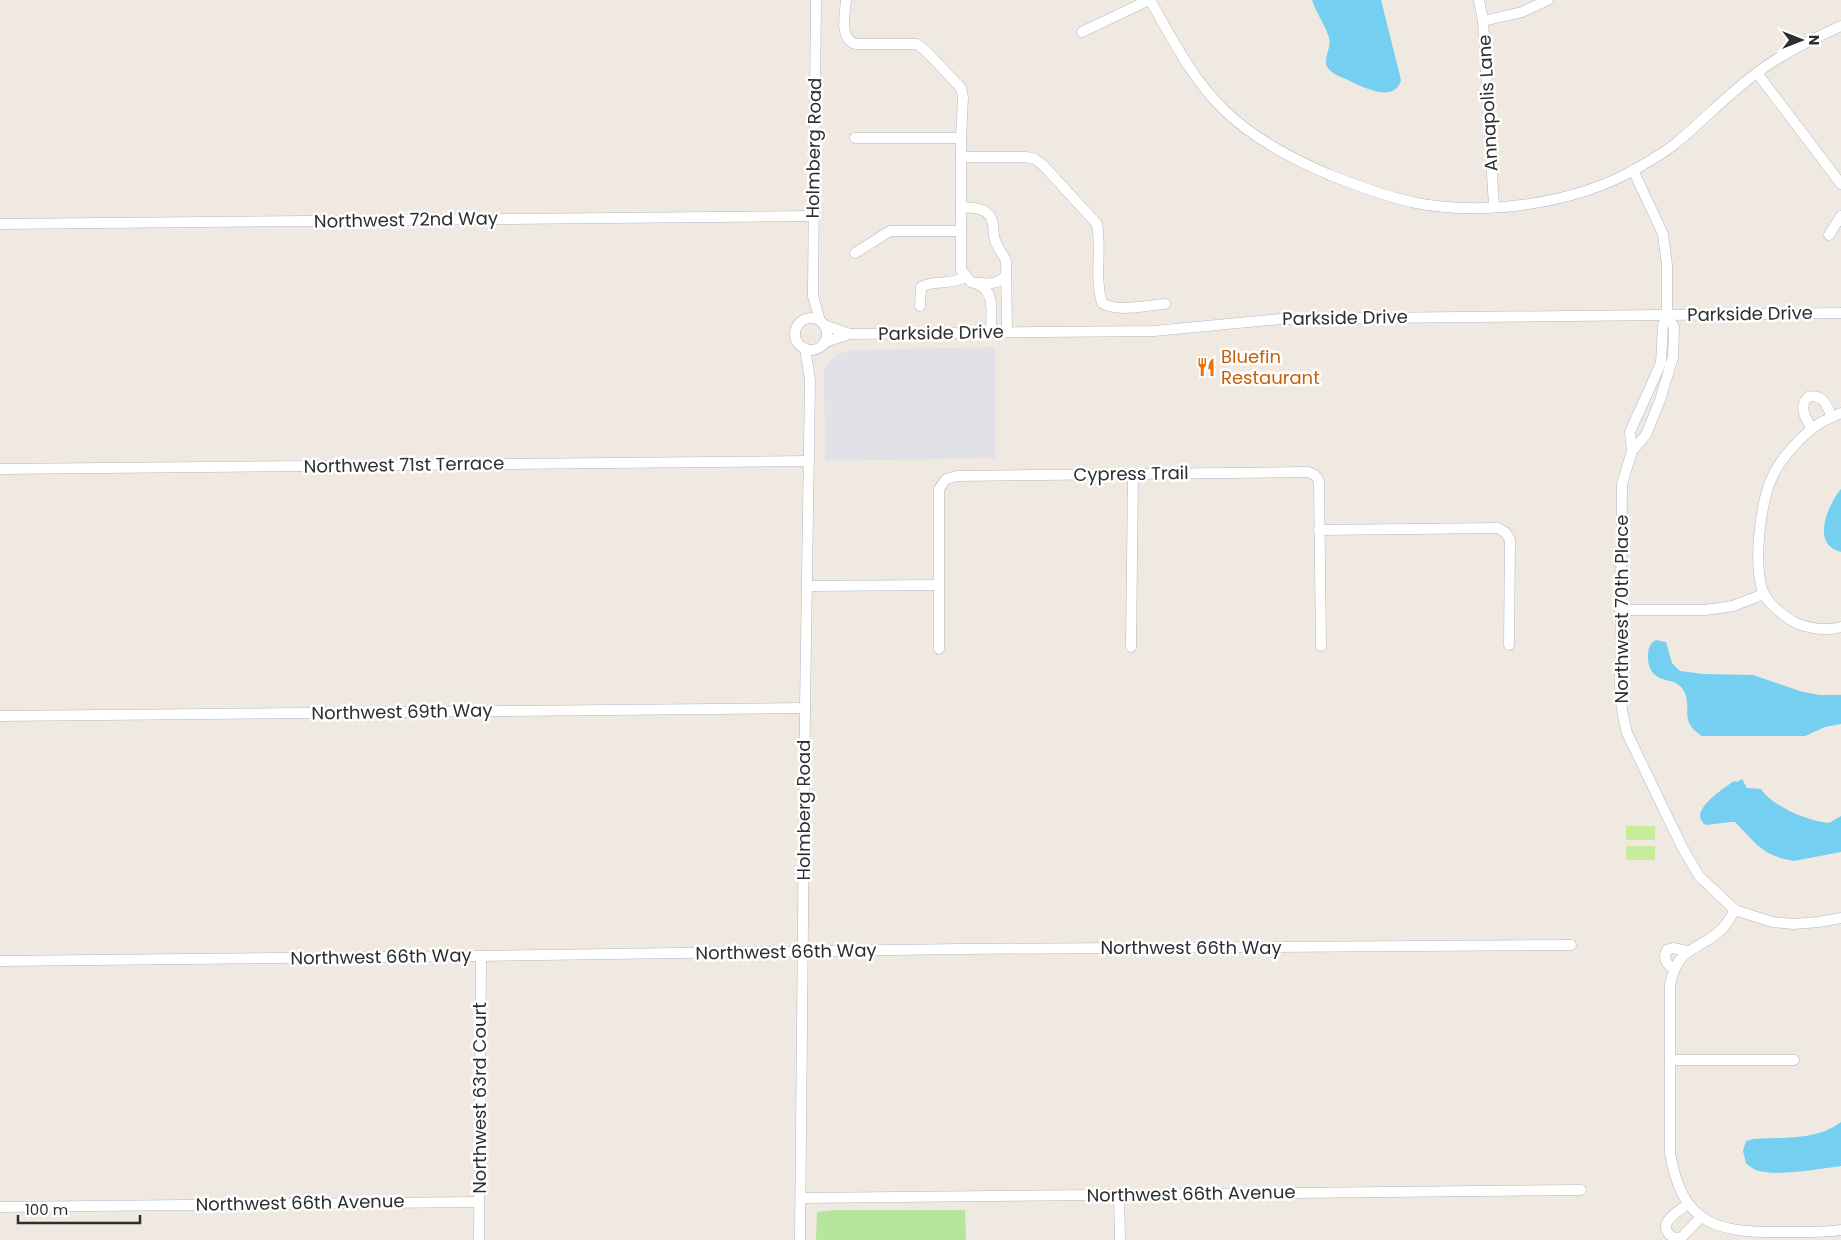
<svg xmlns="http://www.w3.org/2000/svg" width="1841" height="1240" font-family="Poppins,sans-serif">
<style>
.industrial{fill:#e3e1e8}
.green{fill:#b6e59e}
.pitch{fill:#c9ec9a}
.water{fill:#75cff0}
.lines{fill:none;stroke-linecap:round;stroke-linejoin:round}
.minor-casing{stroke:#b4b7c1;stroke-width:11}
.minor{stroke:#fff;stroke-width:10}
.labels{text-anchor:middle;stroke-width:5;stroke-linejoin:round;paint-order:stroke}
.street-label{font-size:18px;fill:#2e2e2e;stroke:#fff}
.food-label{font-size:18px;fill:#c56008;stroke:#fff;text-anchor:start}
</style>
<rect width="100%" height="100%" fill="#efe9e1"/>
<polygon class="industrial" points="995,347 995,458 825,461 824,369 837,354 856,350"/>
<polygon class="green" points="834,1210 965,1210 966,1240 816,1240 817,1212"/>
<g class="pitch">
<rect x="1626" y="826" width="29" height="14"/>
<rect x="1626" y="846" width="29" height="14"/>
</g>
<g class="water">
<path d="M1312,0H1381L1401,80C1395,104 1362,87 1348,80C1341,77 1332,74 1328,68C1322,59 1332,48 1329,38C1326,26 1316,13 1312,0Z"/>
<path d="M1841,489V552C1810,545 1828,505 1841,489Z"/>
<path d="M1656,640L1666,642L1672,663L1680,671L1704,674L1753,675L1803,692L1820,695H1841V724L1825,727L1805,736H1702C1678,720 1693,710 1684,691C1677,678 1663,683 1654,674C1646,667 1645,644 1656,640Z"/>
<path d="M1742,779L1747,788L1761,789C1772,806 1808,821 1829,823L1841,816V852L1794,861L1780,858L1768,853L1757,845L1735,822H1730L1706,825C1686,812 1723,789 1734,781L1737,782Z"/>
<path d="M1841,1122V1166C1819,1169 1779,1176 1759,1171C1754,1170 1749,1166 1746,1163L1743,1151L1746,1141L1753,1139C1783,1137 1816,1141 1841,1122Z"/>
</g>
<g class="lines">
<g class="minor-casing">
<g id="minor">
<polyline points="816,0 813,288 813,296 820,321"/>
<path d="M846,0C845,15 839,37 855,44H917L926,51L961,88L963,97L961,138V270L971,282C997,287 991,312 991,332"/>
<path d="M1150,0C1172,38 1192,79 1224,110C1254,139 1292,159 1330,175C1358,186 1387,197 1416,203C1485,216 1573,204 1634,170C1648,162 1664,153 1676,143C1704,120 1729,93 1758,72C1783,53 1812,39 1841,26"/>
<polyline points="1479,0 1483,21 1494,207"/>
<polyline points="1483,21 1522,12 1548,0"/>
<polyline points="1082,32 1149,0"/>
<polyline points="1757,73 1841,184"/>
<polyline points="855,138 961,138"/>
<path d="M961,157H1026L1035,159L1043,165L1097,224C1102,250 1094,277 1102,303C1119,313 1146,305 1165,304"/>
<path d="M961,207C974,208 990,207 993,224C994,229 993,235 995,240C997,248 1003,253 1006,261L1007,332"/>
<polyline points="0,224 813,216"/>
<polyline points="1829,235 1841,216"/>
<polyline points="855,253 890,231 961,231"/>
<path d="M978,283C990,284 997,284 1006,276"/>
<path d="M920,306L921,287C935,279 949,286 966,277"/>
<polyline points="1667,315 1674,327 1673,357 1660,400 1646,435 1632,451 1622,484 1620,694 1623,716 1627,733 1682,847 1699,876 1735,910 1772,922 1794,924 1819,922 1841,918"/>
<circle cx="811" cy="334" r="16"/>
<polyline points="824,325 850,334"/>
<polyline points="825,342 850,334 1154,331 1281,319 1841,313"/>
<path d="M1841,413C1834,416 1827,419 1820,423C1804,433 1783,456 1774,473C1760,501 1753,563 1763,592C1767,603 1786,618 1796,623C1810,629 1827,631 1841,627"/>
<path d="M1812,429C1806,419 1798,407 1808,397C1823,393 1827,406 1832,417"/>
<polyline points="1632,451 1630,432 1661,363 1663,325 1667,315 1667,265 1663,234 1633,170"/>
<polyline points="0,469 809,461"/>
<polyline points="1319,530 1498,528 1506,533 1510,540 1509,645"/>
<polyline points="807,586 939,585"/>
<polyline points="1620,610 1705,610 1733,606 1764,594"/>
<polyline points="1131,647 1133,475"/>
<polyline points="939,649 939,489 946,479 957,476 1308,472 1315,475 1319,481 1321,646"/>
<polyline points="0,716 805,708"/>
<path d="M1735,910C1731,917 1727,924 1721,930C1697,952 1678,945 1670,985V1153C1682,1225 1717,1233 1783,1232C1802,1232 1822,1233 1841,1230"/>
<polyline points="0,961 481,956 960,949 1571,945"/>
<path d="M1674,969C1667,965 1662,958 1667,950L1673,948L1687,951"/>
<polyline points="1670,1060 1794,1060"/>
<polyline points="1119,1195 1120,1240"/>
<polyline points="801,1198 1581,1190"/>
<path d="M1688,1204C1680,1210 1661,1221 1667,1231C1670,1237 1674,1238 1681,1238L1701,1217"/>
<polyline points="0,1207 479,1202"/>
<polyline points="479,1240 481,956"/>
<polyline points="800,1240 805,708 810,380 805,348"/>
</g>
</g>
<use href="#minor" class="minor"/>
</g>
<defs>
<g id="restaurant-bare" transform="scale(1.5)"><path d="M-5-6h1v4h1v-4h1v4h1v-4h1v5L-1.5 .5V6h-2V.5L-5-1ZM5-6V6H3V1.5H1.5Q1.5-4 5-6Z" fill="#e8710a" stroke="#fff" stroke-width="2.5" paint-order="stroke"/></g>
</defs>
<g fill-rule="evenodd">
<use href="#restaurant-bare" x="1206" y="367"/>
</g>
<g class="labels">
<g class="street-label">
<text transform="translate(1488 103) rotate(-93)" y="6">Annapolis Lane</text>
<text transform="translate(814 148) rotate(-89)" y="6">Holmberg Road</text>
<text transform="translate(406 220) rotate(-1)" y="6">Northwest 72nd Way</text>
<text transform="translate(1750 314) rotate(-1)" y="6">Parkside Drive</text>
<text transform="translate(1345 318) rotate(-1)" y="6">Parkside Drive</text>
<text transform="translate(941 333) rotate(-1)" y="6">Parkside Drive</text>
<text transform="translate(404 465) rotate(-1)" y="6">Northwest 71st Terrace</text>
<text transform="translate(1131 474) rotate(-1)" y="6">Cypress Trail</text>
<text transform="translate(1622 609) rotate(-90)" y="6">Northwest 70th Place</text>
<text transform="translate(402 712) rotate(-1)" y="6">Northwest 69th Way</text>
<text transform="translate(804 810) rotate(-90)" y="6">Holmberg Road</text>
<text x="1191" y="954">Northwest 66th Way</text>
<text transform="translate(786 952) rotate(-1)" y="6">Northwest 66th Way</text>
<text transform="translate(381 957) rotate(-1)" y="6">Northwest 66th Way</text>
<text transform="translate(480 1098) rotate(-90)" y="6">Northwest 63rd Court</text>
<text transform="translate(1191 1194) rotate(-1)" y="6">Northwest 66th Avenue</text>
<text transform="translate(300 1203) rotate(-1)" y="6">Northwest 66th Avenue</text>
</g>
<g class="food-label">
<text x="1221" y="363">Bluefin<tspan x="1221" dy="21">Restaurant</tspan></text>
</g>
</g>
<g transform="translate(1801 40) rotate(90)" stroke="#ffffff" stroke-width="4" paint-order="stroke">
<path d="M0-4L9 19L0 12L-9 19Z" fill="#2e2e2e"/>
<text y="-8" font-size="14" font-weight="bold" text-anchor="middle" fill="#2e2e2e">N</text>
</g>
<path d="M18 1215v8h122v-8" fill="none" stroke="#2e2e2e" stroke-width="2.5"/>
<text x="25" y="1215" font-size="15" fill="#2e2e2e" stroke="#ffffff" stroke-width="4" paint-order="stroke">100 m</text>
</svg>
